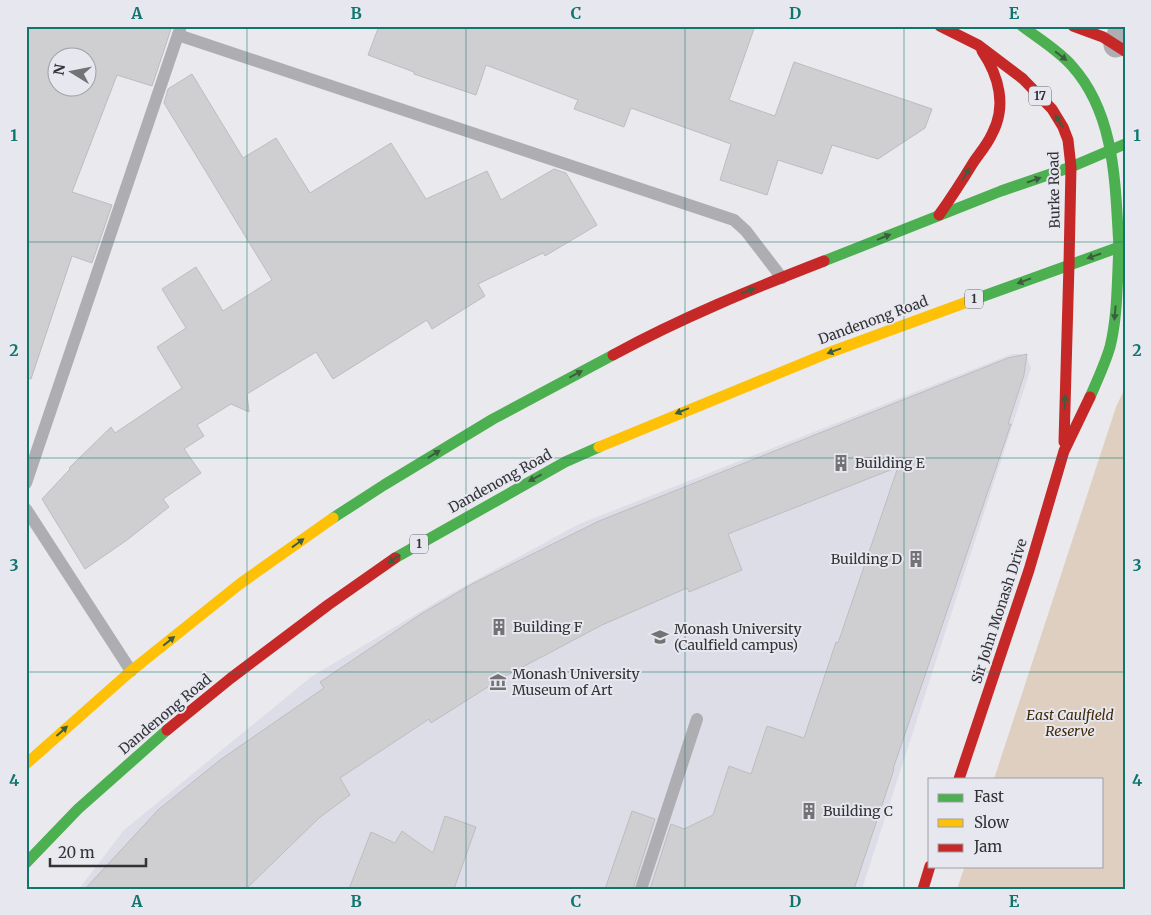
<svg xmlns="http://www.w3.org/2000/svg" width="1151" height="915" font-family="Merriweather,serif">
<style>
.built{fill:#dddde8}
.green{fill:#decfc0}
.building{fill:#cfcfd2;stroke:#bdbdc0;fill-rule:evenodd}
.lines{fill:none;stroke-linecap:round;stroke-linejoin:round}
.lane{stroke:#adadb2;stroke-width:12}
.street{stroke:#adadb2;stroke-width:25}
.fast{stroke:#4caf50;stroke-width:11}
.slow{stroke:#ffc107;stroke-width:11}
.jam{stroke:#c62828;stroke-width:11}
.oneway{fill:#3c5e3f}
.grid{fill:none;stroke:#0f766e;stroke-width:1;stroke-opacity:0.55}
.labels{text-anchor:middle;stroke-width:4;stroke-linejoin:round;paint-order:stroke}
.shield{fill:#e7e7f0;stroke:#69696e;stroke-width:1}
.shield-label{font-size:12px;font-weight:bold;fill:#333336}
.street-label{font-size:14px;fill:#333336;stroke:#e7e7f0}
.poi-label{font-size:14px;fill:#333336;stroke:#e7e7f0;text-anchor:start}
.park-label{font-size:14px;font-style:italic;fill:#422905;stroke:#e7e7f0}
.neatline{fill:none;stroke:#0f766e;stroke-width:2}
.grid-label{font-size:16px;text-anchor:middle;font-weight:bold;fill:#0f766e}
</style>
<rect width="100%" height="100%" fill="#e9e9ee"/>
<polygon class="built" points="1012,354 1020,354 1027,358 1031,368 862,889 79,889 124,830 311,677 443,598 579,524"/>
<polygon class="green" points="1125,388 1125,889 957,889 965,866 1102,866 1102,779 994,779 1116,407"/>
<g class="building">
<path d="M26,26H172L152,86L117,75L72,192L112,205L92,263L72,256L31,379L26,378ZM58,58H88V88H58Z"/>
<polygon points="379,26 755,26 729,100 775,116 794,62 932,109 925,128 878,159 832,145 822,174 778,160 767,195 720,180 731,144 631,108 624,127 574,109 578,100 486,65 476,95 414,74 414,72 368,55"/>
<polygon points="192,74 243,158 276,138 310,193 391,143 426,199 487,171 501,200 554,169 566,173 597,225 545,256 543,253 478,284 485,296 432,329 427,320 333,379 316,352 247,394 249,412 231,404 197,425 204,436 184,449 201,473 163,499 169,507 127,540 85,569 42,499 70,469 69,468 111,427 115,433 182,388 157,347 186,328 162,289 196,267 223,311 272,280 164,103 168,89"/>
<polygon points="1027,354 1024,375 1008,424 1011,424 893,769 894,769 854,889 650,889 671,824 684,829 713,815 729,766 751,774 767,726 804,738 836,642 838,643 898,467 728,534 742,570 689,592 687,588 602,625 502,678 431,723 429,719 340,778 350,795 319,818 246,889 85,889 158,810 220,760 324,688 320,682 421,614 472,584 599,521 1008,358"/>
<polygon points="632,811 655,819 633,889 605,889"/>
<polygon points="445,816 476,827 454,889 349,889 371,832 395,843 402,831 433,853"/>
</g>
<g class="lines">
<g class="lane">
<polyline points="178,35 734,220 746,231 782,278"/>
<polyline points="26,483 181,26"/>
<polyline points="26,509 131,671"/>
<polyline points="641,889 697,719"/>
</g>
<polyline class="street" points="1116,45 1122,26"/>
<g class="fast">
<path d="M1022,26C1039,39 1058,50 1072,66C1116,115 1115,185 1119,247"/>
<polyline points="824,261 1001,191 1071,167 1125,144"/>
<polyline points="967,302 1125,245"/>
<path d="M1090,397C1097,381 1105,364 1110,347C1118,315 1117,279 1119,247"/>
<polyline points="333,518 384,485 493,419 613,355"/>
<polyline points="395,558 565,462 599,447"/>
<polyline points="26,863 78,809 167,730"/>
</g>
<g class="slow">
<polyline points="599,447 828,353 967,302"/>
<polyline points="26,764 131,671 241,583 333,518"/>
</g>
<g class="jam">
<polyline points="940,26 978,45 1023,79 1052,109 1063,127 1068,140 1071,167 1069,264"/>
<polyline points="1073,26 1103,37 1125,51"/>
<path d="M939,215C951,198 962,181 973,163C979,154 987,145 992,134C1007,106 999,76 982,51"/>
<path d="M613,355C681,318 752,289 824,261"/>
<polyline points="1064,442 1069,264"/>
<polyline points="167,730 231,678 328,605 395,558"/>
<polyline points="959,779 1029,570 1064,451 1090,397"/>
<polyline points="923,889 930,866"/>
</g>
</g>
<defs><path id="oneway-solid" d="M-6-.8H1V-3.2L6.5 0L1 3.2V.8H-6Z" transform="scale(1.25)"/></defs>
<g class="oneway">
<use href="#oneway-solid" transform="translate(1061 56) rotate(38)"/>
<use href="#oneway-solid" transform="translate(1059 121) rotate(-122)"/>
<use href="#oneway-solid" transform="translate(966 174) rotate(-57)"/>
<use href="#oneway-solid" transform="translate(1034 180) rotate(-19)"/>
<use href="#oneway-solid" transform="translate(884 237) rotate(-22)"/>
<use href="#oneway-solid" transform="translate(1094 256) rotate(161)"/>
<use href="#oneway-solid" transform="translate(1024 281) rotate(160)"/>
<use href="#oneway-solid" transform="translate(748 291) rotate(-21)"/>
<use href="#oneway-solid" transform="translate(1115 313) rotate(95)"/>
<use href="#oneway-solid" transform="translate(834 351) rotate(160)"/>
<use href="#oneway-solid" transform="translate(576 374) rotate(-28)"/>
<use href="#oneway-solid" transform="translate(1065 402) rotate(-89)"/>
<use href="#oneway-solid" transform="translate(682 411) rotate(158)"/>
<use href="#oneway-solid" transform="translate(434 454) rotate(-32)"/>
<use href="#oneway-solid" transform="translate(535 478) rotate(152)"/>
<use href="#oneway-solid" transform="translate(298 543) rotate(-36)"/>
<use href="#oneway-solid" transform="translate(394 559) rotate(147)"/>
<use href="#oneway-solid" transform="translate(169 641) rotate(-39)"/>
<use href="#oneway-solid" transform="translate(62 731) rotate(-42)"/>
</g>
<path class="grid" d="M247,26V889M466,26V889M685,26V889M904,26V889M26,242H1125M26,458H1125M26,672H1125"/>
<defs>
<g id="building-bare" transform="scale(1.35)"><path d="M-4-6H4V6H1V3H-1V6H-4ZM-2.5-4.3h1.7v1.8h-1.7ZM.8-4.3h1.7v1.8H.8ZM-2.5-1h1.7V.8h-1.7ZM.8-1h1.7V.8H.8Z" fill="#737376" stroke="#e7e7f0" stroke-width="2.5" paint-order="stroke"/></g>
<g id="university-bare" transform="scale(1.35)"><path d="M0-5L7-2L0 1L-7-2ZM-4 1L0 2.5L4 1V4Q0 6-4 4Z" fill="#737376" stroke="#e7e7f0" stroke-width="2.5" paint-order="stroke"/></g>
<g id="museum-bare" transform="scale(1.35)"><path d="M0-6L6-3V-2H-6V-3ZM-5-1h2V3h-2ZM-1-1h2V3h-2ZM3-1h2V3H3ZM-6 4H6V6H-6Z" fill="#737376" stroke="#e7e7f0" stroke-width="2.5" paint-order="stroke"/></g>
</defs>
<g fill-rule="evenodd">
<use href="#building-bare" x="841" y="463"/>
<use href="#building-bare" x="916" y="559"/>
<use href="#building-bare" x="499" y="627"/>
<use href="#university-bare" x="660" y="637"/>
<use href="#museum-bare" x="498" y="682"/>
<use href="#building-bare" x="809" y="811"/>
</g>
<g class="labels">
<g class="shield">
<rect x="1029" y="86.5" width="22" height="19" rx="4"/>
<rect x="965" y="289.5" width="18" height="19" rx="4"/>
<rect x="410" y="534.5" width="18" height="19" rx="4"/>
</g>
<g class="shield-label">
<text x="1040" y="100">17</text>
<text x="974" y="303">1</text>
<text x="419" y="548">1</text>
</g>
<g class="street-label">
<text transform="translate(1054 190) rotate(-91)" y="5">Burke Road</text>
<text transform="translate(873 320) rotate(-20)" y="5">Dandenong Road</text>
<text transform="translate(500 481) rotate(-29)" y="5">Dandenong Road</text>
<text transform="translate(999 611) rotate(-72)" y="5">Sir John Monash Drive</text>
<text transform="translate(165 714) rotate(-40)" y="5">Dandenong Road</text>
</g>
<g class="poi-label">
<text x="855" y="468">Building E</text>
<text x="902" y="564" text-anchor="end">Building D</text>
<text x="513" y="632">Building F</text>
<text x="674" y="634">Monash University<tspan x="674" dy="16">(Caulfield campus)</tspan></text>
<text x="512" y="679">Monash University<tspan x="512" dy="16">Museum of Art</tspan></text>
<text x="823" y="816">Building C</text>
</g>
<g class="park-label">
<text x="1070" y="720">East Caulfield<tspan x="1070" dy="16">Reserve</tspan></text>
</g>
</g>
<rect width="1151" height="915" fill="none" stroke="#e7e7f0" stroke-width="55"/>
<rect x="928" y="778" width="175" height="90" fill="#e7e7f0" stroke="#9f9fa6"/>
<rect x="938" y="794" width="25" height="8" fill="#4caf50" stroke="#9f9fa6"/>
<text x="974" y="802" font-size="15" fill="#333336">Fast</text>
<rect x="938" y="819" width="25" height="8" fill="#ffc107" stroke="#9f9fa6"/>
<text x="974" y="828" font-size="15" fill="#333336">Slow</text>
<rect x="938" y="844" width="25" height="8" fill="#c62828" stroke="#9f9fa6"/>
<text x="974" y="852" font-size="15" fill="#333336">Jam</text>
<g transform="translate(72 72) rotate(280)"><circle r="24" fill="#e7e7f0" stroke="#9f9fa6"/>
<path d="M0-4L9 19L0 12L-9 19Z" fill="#737376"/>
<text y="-8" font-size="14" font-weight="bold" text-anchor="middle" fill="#333336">N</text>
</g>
<path d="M50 858v8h96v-8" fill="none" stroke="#333336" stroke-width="2.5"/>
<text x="58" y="858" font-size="15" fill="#333336" stroke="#e7e7f0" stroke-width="4" paint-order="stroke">20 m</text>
<rect x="28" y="28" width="1096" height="860" class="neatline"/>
<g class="grid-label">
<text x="137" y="19">A</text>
<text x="356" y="19">B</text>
<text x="576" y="19">C</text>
<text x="795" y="19">D</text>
<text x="1014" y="19">E</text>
<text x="14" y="141">1</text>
<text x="1137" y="141">1</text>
<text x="14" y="356">2</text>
<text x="1137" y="356">2</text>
<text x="14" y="571">3</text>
<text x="1137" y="571">3</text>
<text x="14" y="786">4</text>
<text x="1137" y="786">4</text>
<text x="137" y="907">A</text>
<text x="356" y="907">B</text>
<text x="576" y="907">C</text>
<text x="795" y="907">D</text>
<text x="1014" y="907">E</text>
</g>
</svg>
